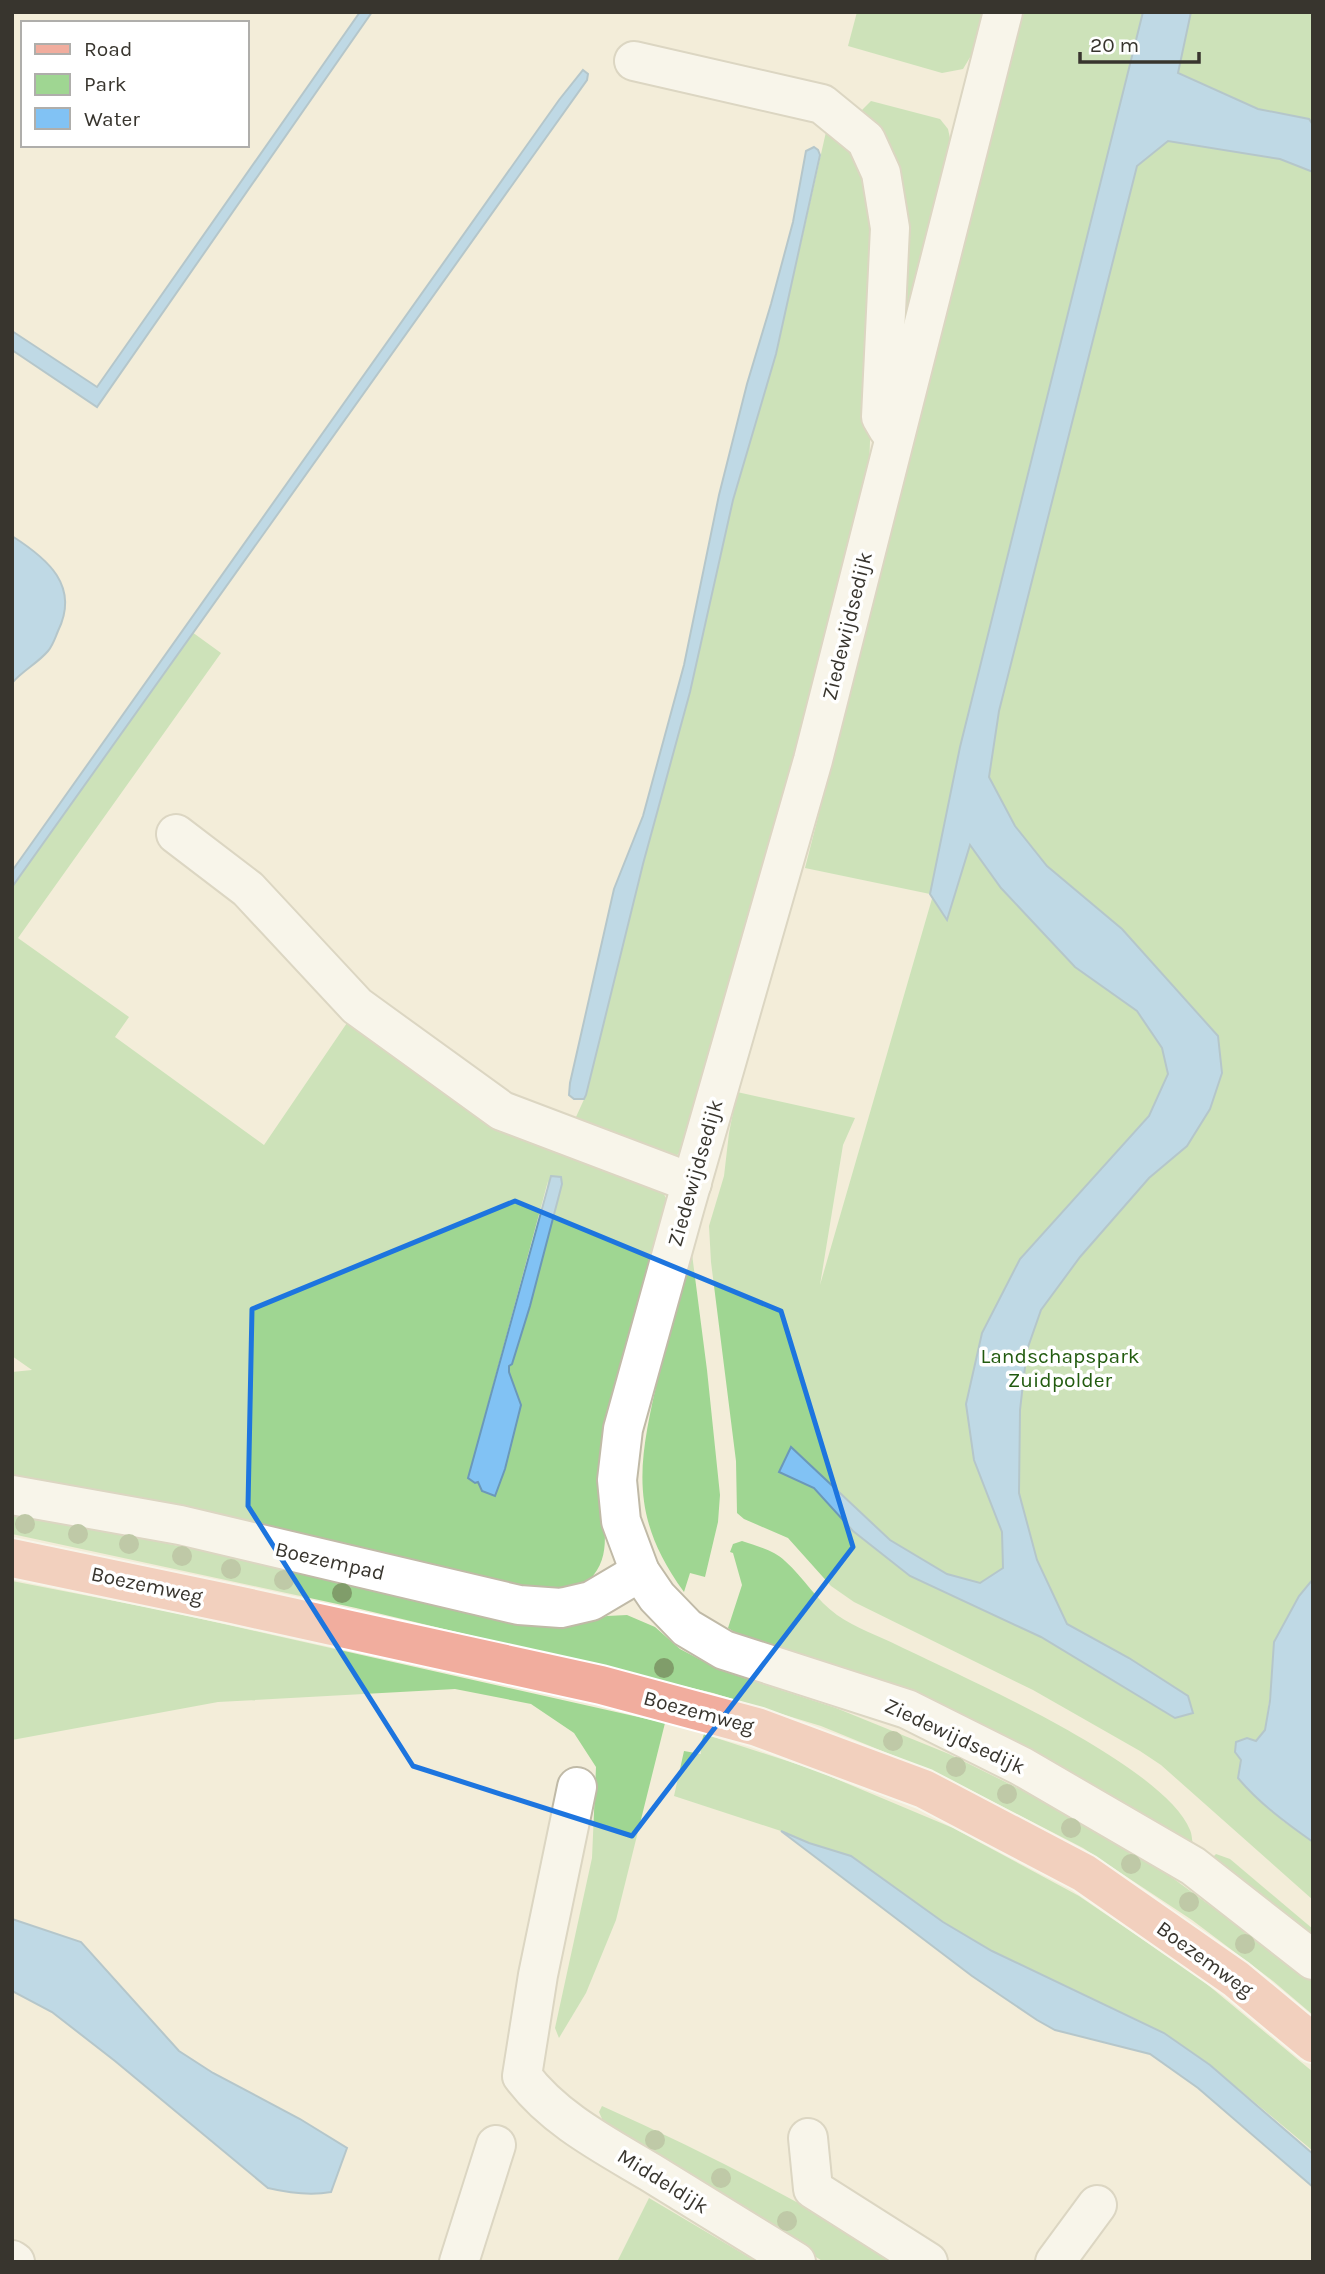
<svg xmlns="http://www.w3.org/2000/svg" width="1325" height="2274" font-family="Karla,sans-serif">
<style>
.green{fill:#9fd692;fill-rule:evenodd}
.water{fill:#81c2f4;stroke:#6b98b9;stroke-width:2}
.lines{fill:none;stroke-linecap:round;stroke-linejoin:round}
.minor-casing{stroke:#c0baa7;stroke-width:42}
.major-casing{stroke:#fff;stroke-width:42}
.minor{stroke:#fff;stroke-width:38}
.major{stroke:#f1ad9e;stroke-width:38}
.tree{fill:#809d6a}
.marked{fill:none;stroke:#1d75df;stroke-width:5;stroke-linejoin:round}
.labels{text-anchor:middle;stroke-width:7;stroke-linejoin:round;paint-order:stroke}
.street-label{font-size:21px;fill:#38352e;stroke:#fff}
.park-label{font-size:21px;fill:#225b0f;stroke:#fff}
</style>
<rect width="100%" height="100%" fill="#f3edd9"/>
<g class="green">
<polygon points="857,12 983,12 972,54 963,69 942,73 848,46"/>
<polygon points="1024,12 1143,12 960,747 930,894 805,868"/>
<polygon points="1180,12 1313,12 1313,1634 1271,1688 1265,1730 1241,1760 1247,1788 1283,1821 1313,1842 1313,1900 1161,1765 1140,1751 1033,1690 854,1602 831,1586 788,1538 744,1519 737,1513 736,1461 711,1262 709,1226 724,1176 729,1133 737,1092 855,1118 843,1145 820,1285 1087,364 1137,166 1142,162"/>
<polygon points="871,101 940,119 948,129 951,143 889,395 859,113"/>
<polygon points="828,123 837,127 879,190 868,497 684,1149 675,1157 571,1128 586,1095 643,864 690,692 733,500 776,354"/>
<path d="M192,632L221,653L18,938L129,1017L115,1037L264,1145L349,1020L660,1187L666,1198L668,1210L604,1522C606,1543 606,1564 589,1580C582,1587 569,1591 559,1596L12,1482V1372L32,1370L12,1356V887ZM548,1181L539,1265L530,1306L512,1364L509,1365V1372L521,1405L505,1469L495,1496L482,1491L478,1482L475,1483L468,1478Z"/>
<path d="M692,1254L707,1370L720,1495L718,1522L705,1577L690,1573L684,1592C627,1514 639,1461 659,1373C669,1332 678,1293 692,1254Z"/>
<polygon points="12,1512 228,1556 517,1622 563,1627 607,1616 627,1615 655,1627 680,1649 720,1670 836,1708 949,1754 1074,1816 1174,1879 1313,1981 1313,2015 1273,1981 1192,1920 1083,1848 941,1775 821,1726 713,1693 356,1608 12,1534"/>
<path d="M742,1541C756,1546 774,1550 785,1561C804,1578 816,1600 837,1615C856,1628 879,1636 899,1646C965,1678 1164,1765 1190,1830C1192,1834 1192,1841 1193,1845L1096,1787L970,1722L747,1640L728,1628L742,1585L733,1553L730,1552L733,1544Z"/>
<polygon points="12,1581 166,1611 665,1723 616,1920 586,1993 559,2038 555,2028 592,1858 596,1767 574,1733 531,1704 455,1689 218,1702 12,1740"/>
<polygon points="704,1734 815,1770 953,1828 1079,1896 1202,1980 1313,2072 1313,2151 1210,2065 1164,2033 992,1951 809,1843 781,1831 674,1796 684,1751 701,1754 700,1746"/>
<polygon points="1216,1854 1230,1859 1313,1929 1313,1935 1212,1858"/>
<path d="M602,2106C705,2152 804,2203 900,2262H824L689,2178L607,2130L599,2112Z"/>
<polygon points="649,2198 757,2262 617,2262"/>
</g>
<g class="water">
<polygon points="360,12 372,12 97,407 12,350 12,331 97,387"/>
<polygon points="1143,12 1191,12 1178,73 1258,109 1309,119 1313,125 1313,172 1280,159 1168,141 1137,166 999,711 989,777 1015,826 1047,866 1122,929 1218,1036 1222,1073 1210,1109 1187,1146 1149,1178 1080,1257 1041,1310 1027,1350 1020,1410 1019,1493 1037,1560 1067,1624 1129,1658 1188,1696 1193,1713 1175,1718 1041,1637 910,1576 853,1531 814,1488 779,1472 791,1447 890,1540 947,1574 980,1583 1003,1568 1002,1532 974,1460 966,1404 982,1333 1020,1259 1149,1116 1168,1074 1162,1048 1137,1011 1075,967 1001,888 970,845 947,920 930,894 960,747"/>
<polygon points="583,70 588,74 587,80 12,887 12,871 559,100"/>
<polygon points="814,147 818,150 820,155 776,354 733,500 690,692 643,864 586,1095 584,1099 574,1099 569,1095 570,1083 614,889 643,816 684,665 719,495 747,384 771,304 793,222 806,151"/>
<path d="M12,536C48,559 80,586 58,631C55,638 53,645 48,651C38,663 22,671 12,683Z"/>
<polygon points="551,1176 561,1177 562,1184 530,1306 512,1364 509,1366 509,1372 521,1405 505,1469 495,1496 482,1491 478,1482 475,1483 468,1478"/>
<path d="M1313,1579V1842C1286,1823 1259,1803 1238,1778L1241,1760L1235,1752L1236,1742L1247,1738L1256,1741L1265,1730L1270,1701L1274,1642L1299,1596Z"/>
<polygon points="781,1831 809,1843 851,1856 943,1922 992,1951 1164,2033 1210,2065 1313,2154 1313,2187 1198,2088 1150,2054 1055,2030 1037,2020 972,1976"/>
<path d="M12,1919L81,1942L179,2051L213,2073L300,2119L347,2148L331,2192C309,2196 289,2193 268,2188L115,2061L52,2012L12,1991Z"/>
</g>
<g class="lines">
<g class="minor-casing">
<g id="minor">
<polyline points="1003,12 813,760 685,1206 623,1429 617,1480 621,1521 640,1572 657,1597 687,1628 724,1650 907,1709 1021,1766 1193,1866 1313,1960"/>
<polyline points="634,61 822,104 866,140 881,173 890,228 881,417 888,429"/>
<polyline points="176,834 248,889 357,1006 502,1111 692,1183"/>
<polyline points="12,1495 180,1525 519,1605 561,1608 591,1601 640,1572"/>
<path d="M577,1787L538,1975L522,2076C554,2119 605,2145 650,2172C698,2202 747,2232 796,2262"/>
<polyline points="808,2138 813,2189 928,2262"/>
<polyline points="12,2260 15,2262"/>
<polyline points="459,2262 496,2145"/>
<polyline points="1055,2262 1097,2205"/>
</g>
</g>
<g class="major-casing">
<polyline id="major" points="12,1558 232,1604 601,1685 757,1727 924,1789 1084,1873 1236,1979 1313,2043"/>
</g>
<use href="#minor" class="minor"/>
<use href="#major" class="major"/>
</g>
<g class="tree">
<circle cx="25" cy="1524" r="10"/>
<circle cx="78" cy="1534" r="10"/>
<circle cx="129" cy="1544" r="10"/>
<circle cx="182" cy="1556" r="10"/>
<circle cx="231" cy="1569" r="10"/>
<circle cx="284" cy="1580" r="10"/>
<circle cx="342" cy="1593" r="10"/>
<circle cx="664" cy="1668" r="10"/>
<circle cx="893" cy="1741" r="10"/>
<circle cx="956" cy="1767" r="10"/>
<circle cx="1007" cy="1794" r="10"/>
<circle cx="1071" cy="1828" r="10"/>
<circle cx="1131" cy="1864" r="10"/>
<circle cx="1189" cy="1902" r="10"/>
<circle cx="1245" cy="1944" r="10"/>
<circle cx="655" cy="2140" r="10"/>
<circle cx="721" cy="2178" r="10"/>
<circle cx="787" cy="2221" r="10"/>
</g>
<path d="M0 0H1325V2274H0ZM515,1201L781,1311L853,1547L632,1836L413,1766L248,1506L252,1309Z" fill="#f3edd9" fill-opacity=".55" fill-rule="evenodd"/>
<path class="marked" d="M515,1201L781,1311L853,1547L632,1836L413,1766L248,1506L252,1309Z"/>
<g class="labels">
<g class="street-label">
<text transform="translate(847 626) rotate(-76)" y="7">Ziedewijdsedijk</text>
<text transform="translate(695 1173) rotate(-74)" y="7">Ziedewijdsedijk</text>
<text transform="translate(330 1561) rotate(13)" y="7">Boezempad</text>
<text transform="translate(147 1585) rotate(12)" y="7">Boezemweg</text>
<text transform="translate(699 1712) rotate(15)" y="7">Boezemweg</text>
<text transform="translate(955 1736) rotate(25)" y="7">Ziedewijdsedijk</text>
<text transform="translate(1205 1959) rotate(36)" y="7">Boezemweg</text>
<text transform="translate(663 2181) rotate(32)" y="7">Middeldijk</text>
</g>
<g class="park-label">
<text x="1060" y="1363">Landschapspark<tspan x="1060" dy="24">Zuidpolder</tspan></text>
</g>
</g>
<rect width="1325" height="2274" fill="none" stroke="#38352e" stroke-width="28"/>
<rect x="21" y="21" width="228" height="126" fill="#ffffff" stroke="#afaeab" stroke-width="2"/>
<rect x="35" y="44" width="35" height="10" fill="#f1ad9e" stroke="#afaeab" stroke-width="2"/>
<text x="84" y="56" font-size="21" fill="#38352e">Road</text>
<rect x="35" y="74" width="35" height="21" fill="#9fd692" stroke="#afaeab" stroke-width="2"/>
<text x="84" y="91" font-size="21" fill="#38352e">Park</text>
<rect x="35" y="108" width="35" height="21" fill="#81c2f4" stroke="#afaeab" stroke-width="2"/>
<text x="84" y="126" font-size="21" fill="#38352e">Water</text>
<path d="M1080 52v10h119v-10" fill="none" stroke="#38352e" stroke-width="3.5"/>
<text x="1090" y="52" font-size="21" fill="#38352e" stroke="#ffffff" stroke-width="5" paint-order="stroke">20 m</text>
</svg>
